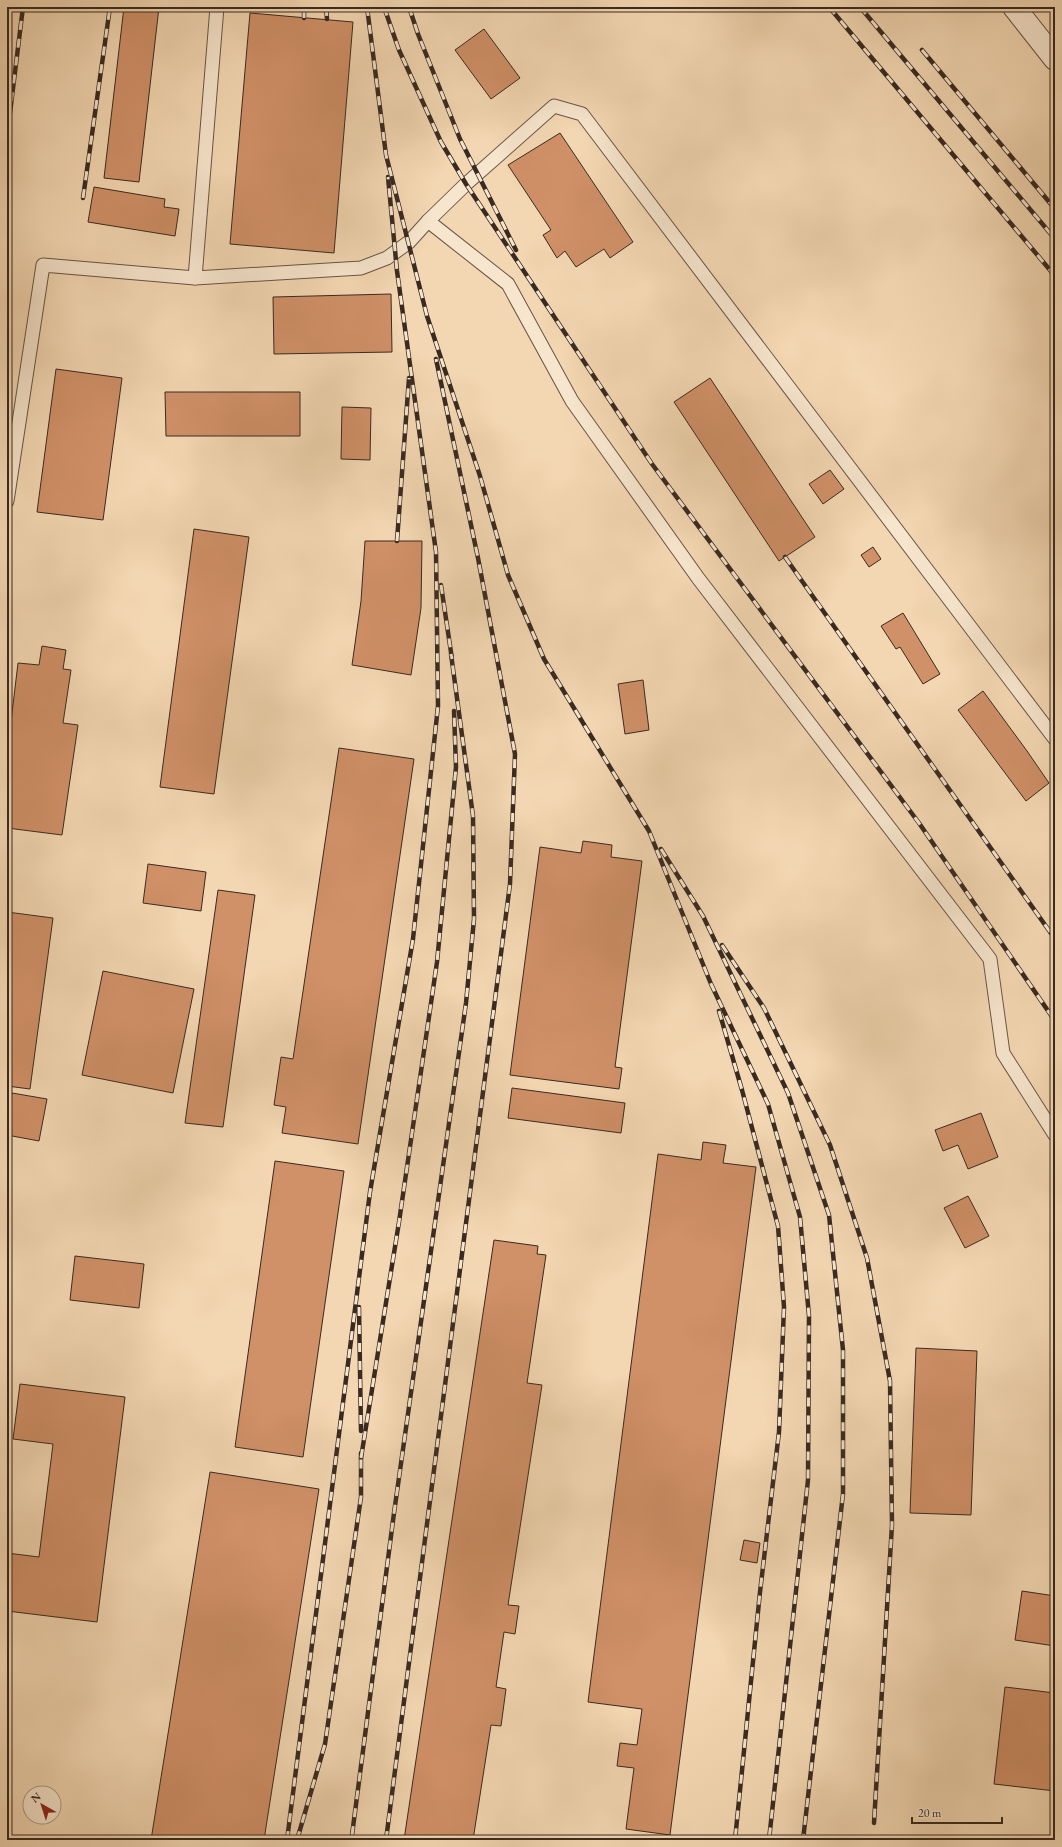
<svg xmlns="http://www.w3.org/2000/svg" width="1062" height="1847" font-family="'EB Garamond',serif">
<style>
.building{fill:#d09068;stroke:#392a21}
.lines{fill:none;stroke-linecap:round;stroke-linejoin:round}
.service-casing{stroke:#685545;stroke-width:15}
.minor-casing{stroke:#685545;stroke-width:24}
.service{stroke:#f7e5cd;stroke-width:13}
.minor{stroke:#f7e5cd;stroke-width:22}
.rail-casing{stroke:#392a21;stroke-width:4.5}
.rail{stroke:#f7e5cd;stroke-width:3;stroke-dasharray:9;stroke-linecap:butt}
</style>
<rect width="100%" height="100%" fill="#f3d7b2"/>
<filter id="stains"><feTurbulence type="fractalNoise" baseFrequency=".005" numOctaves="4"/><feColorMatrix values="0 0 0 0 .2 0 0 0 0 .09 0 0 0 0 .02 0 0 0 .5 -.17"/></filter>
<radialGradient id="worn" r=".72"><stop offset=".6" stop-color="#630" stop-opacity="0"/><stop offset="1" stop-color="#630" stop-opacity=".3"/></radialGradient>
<g class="building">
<polygon points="124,7 159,7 139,182 104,178"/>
<polygon points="250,13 353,22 334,253 230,244"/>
<polygon points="484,29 520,78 491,99 455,50"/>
<polygon points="560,133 633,242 610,258 604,249 576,267 565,251 557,258 543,235 551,230 508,165"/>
<polygon points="94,187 165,199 164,207 179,209 175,236 88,222"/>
<polygon points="391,294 392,352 274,354 273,297"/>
<polygon points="56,369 122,378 103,520 37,512"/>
<polygon points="710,378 815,537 779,561 674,402"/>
<polygon points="165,392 300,392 300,436 166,436"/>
<polygon points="342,407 371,408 370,460 341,459"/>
<polygon points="830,470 844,489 823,504 809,484"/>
<polygon points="194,529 249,537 214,794 160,787"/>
<polygon points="365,541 422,541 421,608 411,675 352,665 361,601"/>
<polygon points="873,547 881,559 869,567 861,555"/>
<polygon points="903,613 940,674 923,684 900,647 896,649 881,626"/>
<polygon points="42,646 66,650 63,669 71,670 63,723 78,725 62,835 7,828 7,755 18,663 39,665"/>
<polygon points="643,680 649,730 625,734 618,684"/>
<polygon points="983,691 1027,751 1049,783 1026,801 958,710"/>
<polygon points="339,748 414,759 358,1144 282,1133 286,1107 274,1105 281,1057 293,1059"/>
<polygon points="583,841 612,845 611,857 642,861 615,1067 622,1068 619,1089 510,1075 540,847 581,853"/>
<polygon points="148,864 206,872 201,911 143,903"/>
<polygon points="218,890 255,895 223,1127 185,1123"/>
<polygon points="7,912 53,918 30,1089 7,1086"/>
<polygon points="103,971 194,989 173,1093 82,1075"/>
<polygon points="512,1088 625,1103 621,1133 508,1118"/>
<polygon points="12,1093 47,1099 39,1141 7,1135 7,1121"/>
<polygon points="981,1113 998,1157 968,1169 958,1145 943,1151 935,1130"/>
<polygon points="703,1142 726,1145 723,1163 756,1167 670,1835 626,1829 634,1768 617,1766 620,1743 637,1745 642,1709 588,1702 658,1154 701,1160"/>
<polygon points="275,1161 344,1171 303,1457 235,1447"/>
<polygon points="968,1196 989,1236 965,1248 944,1208"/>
<polygon points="494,1240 538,1246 537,1254 546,1255 527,1383 542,1385 508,1605 519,1606 515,1634 504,1632 496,1687 506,1689 501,1726 491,1725 473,1840 404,1840"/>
<polygon points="75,1256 144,1264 139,1308 70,1300"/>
<polygon points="916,1348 977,1351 971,1515 910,1513"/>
<polygon points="20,1384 125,1397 97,1622 7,1611 7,1553 39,1557 53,1444 13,1439"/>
<polygon points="210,1472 319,1489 264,1840 151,1840"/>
<polygon points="744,1540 760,1543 757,1563 740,1560"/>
<polygon points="1022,1591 1055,1596 1055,1646 1015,1640"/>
<polygon points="1005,1687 1055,1693 1055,1791 994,1784"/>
</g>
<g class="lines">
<g class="service-casing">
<g id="service">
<polyline points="428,221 508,284 572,401 698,578 990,959 1003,1053 1055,1135"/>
<polyline points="195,278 217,7"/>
<polyline points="7,501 43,265 195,278 361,268 387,258 409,242 428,221 466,184 554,106 582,114 1055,739"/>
</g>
</g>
<g class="minor-casing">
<polyline id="minor" points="1014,7 1055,59"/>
</g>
<use href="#service" class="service"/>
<use href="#minor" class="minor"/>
<g class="rail-casing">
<g id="rail">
<polyline points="326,7 327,19"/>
<polyline points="367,7 386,155 427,316 480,476 508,575 544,659 649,831 711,984 768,1104 800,1217 809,1316 808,1480 769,1840"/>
<polyline points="384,7 399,50 441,142 466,184 652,464 919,823 1055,1021"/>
<polyline points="409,7 418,34 460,139 516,250"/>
<polyline points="829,7 1055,276"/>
<polyline points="860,7 1055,239"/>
<polyline points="304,18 304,7"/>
<polyline points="922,50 1055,209"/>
<polyline points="7,137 23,7"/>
<polyline points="83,198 110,7"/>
<polyline points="397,541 409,378"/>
<polyline points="785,557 1055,939"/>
<polyline points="441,585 452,659"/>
<polyline points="661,849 703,916 788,1093 829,1215 843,1350 843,1494 803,1840"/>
<polyline points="722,945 764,1008 830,1145 867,1258 890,1381 892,1525 874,1823"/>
<polyline points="719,1011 742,1090 778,1226 784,1307 779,1432 760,1592 735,1840"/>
<polyline points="359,1307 361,1431"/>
<polyline points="361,1458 399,1222 437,962 456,767 454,711"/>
<polyline points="352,1835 394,1513 466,1003 474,919 473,816 451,654"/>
<polyline points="287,1840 370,1192 413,939 438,706 436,552 397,271 388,177"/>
<polyline points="297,1840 325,1744 361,1497 361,1453"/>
<polyline points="386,1840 510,884 515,754 478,558 436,359"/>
</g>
</g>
<use href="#rail" class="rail"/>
</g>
<rect width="1062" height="1847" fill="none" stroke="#f3d7b2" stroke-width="24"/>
<rect x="8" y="8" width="1046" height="1831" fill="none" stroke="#392a21" stroke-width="2"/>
<rect x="12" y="12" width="1038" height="1823" fill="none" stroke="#392a21"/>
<g transform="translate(42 1805) rotate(321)"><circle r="19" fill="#f7e5cd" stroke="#ab9a88"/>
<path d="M0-3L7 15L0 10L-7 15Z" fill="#8f2418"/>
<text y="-6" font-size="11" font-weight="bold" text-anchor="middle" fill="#392a21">N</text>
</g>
<path d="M912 1817v6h90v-6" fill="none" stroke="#392a21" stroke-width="2"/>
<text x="918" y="1817" font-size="12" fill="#392a21" stroke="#f7e5cd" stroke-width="3" paint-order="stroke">20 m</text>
<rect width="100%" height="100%" filter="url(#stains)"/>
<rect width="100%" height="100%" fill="url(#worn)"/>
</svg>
